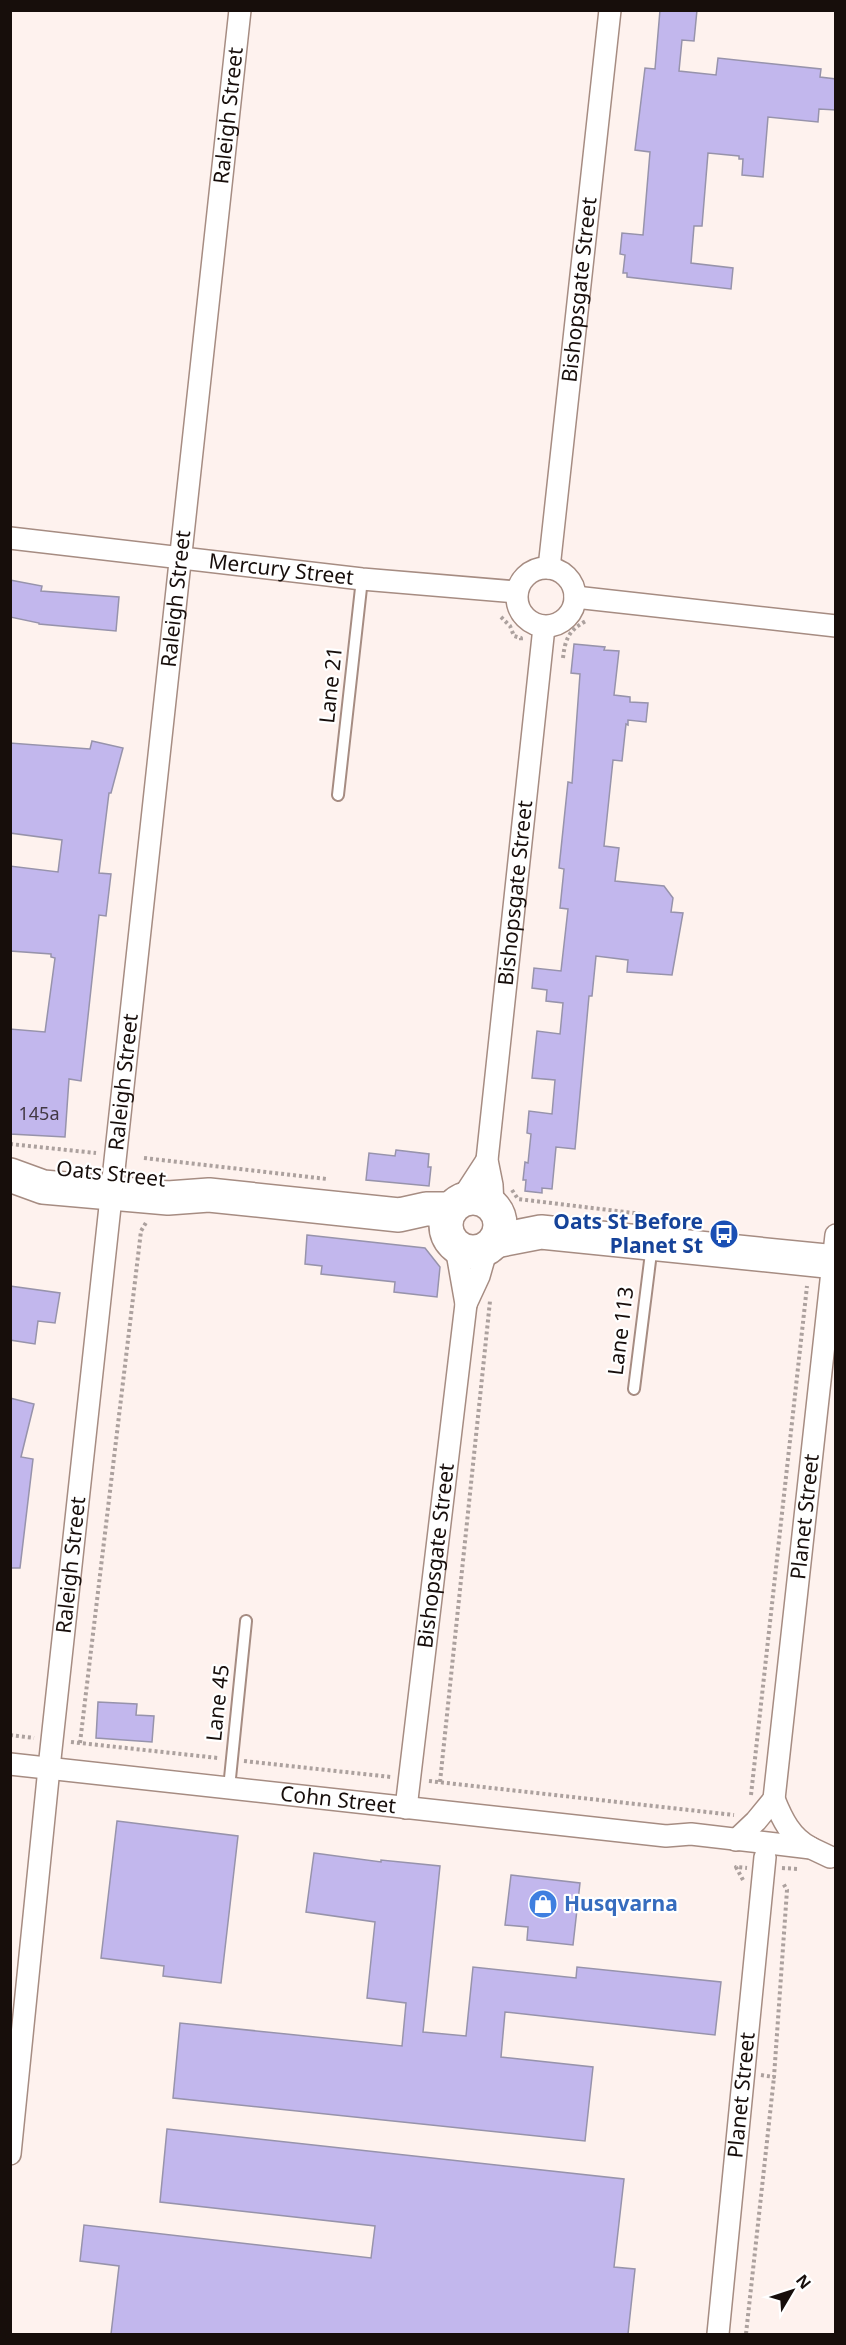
<svg xmlns="http://www.w3.org/2000/svg" width="846" height="2345" font-family="'Noto Sans',sans-serif">
<style>
.building{fill:#c2b7ed;stroke:#9793ab;stroke-width:1.5}
.lines{fill:none;stroke-linecap:round;stroke-linejoin:round}
.service-casing{stroke:#a68c82;stroke-width:14}
.minor-casing{stroke:#a68c82;stroke-width:24}
.primary-casing{stroke:#a68c82;stroke-width:36}
.path{stroke:#aca19e;stroke-width:4;stroke-dasharray:3 3;stroke-linecap:butt}
.service{stroke:#fff;stroke-width:10}
.minor{stroke:#fff;stroke-width:21}
.primary{stroke:#fff;stroke-width:33}
.labels{text-anchor:middle;stroke-width:4.5;stroke-linejoin:round;paint-order:stroke}
.number-label{font-size:18px;fill:#423844}
.street-label{font-size:21px;fill:#170e0b;stroke:#fff}
.transit-label{font-size:21px;font-weight:bold;fill:#164399;stroke:#fff;text-anchor:end}
.shop-label{font-size:21px;font-weight:bold;fill:#366cbe;stroke:#fff;text-anchor:start}
</style>
<rect width="100%" height="100%" fill="#fef2ee"/>
<g class="building">
<polygon points="660,10 697,10 694,41 682,40 679,71 716,75 718,58 821,69 820,77 836,79 836,110 819,109 818,122 768,117 763,177 742,175 743,159 739,159 739,156 708,153 702,226 694,226 691,263 733,268 731,289 627,277 627,273 623,273 625,255 620,254 622,233 643,235 650,152 635,150 645,68 655,69"/>
<polygon points="10,580 42,586 41,591 119,597 116,631 39,624 39,623 10,617"/>
<polygon points="574,644 605,647 604,650 619,651 614,695 630,697 630,702 648,703 646,722 628,720 628,725 626,724 622,761 613,760 604,846 619,848 615,881 664,886 673,898 671,912 683,913 672,975 627,972 628,960 596,956 592,996 589,996 575,1149 556,1147 552,1189 542,1188 542,1193 525,1191 526,1180 523,1180 525,1162 528,1163 531,1134 527,1133 529,1111 552,1114 555,1080 532,1078 534,1059 537,1031 560,1034 563,1003 546,1001 547,990 532,988 534,968 561,971 568,909 560,908 564,869 559,868 568,782 572,783 580,674 571,673"/>
<polygon points="92,741 123,748 111,793 109,793 99,873 111,874 106,916 99,915 81,1081 69,1079 65,1137 10,1134 10,1029 45,1032 55,958 51,957 51,954 10,951 10,866 58,872 62,840 10,833 10,743 90,749"/>
<polygon points="396,1150 429,1154 428,1167 431,1167 429,1186 366,1180 369,1153 395,1156"/>
<polygon points="307,1235 425,1248 440,1267 437,1297 394,1292 395,1282 321,1274 322,1266 305,1264"/>
<polygon points="10,1286 60,1293 55,1323 38,1321 35,1344 10,1340"/>
<polygon points="10,1398 34,1404 21,1457 33,1459 20,1568 10,1568"/>
<polygon points="98,1702 137,1704 136,1715 154,1716 152,1742 96,1738"/>
<polygon points="117,1821 238,1836 221,1983 163,1976 164,1966 101,1958"/>
<polygon points="314,1853 381,1862 381,1860 440,1866 423,2032 466,2036 473,1967 576,1978 577,1967 721,1982 715,2035 505,2012 501,2057 593,2067 585,2141 173,2098 180,2023 402,2046 406,2003 367,1998 375,1922 306,1912"/>
<polygon points="511,1875 580,1883 573,1945 527,1940 528,1927 505,1925"/>
<polygon points="167,2129 624,2179 614,2267 635,2269 628,2334 111,2334 119,2266 80,2261 84,2225 371,2258 375,2226 160,2202"/>
</g>
<g class="lines">
<g class="service-casing">
<g id="service">
<polyline points="338,795 362,579"/>
<polyline points="634,1389 652,1245"/>
<polyline points="229,1788 246,1621"/>
</g>
</g>
<g class="minor-casing">
<g id="minor">
<path id="s1" d="M10,538L362,579L517,592"/>
<circle cx="546" cy="597" r="29"/>
<path id="s2" d="M549,568L610,10"/>
<polyline points="575,597 836,626"/>
<polyline points="461,1200 487,1160"/>
<path id="s3" d="M493,1206L492,1185L487,1160L544,627"/>
<polyline points="466,1304 479,1276 487,1248"/>
<path id="s4" d="M10,1764L666,1836L691,1834L811,1848L830,1857"/>
<path d="M774,1799C782,1819 791,1838 811,1848"/>
<path id="s5" d="M406,1808L466,1304L456,1247"/>
<path id="s6" d="M736,1840L756,1821L774,1799L836,1235"/>
<path id="s7" d="M10,2154L49,1768L240,10"/>
<path id="s8" d="M718,2334L765,1857"/>
</g>
</g>
<g class="primary-casing">
<g id="primary">
<polyline points="10,1175 43,1187 168,1198 209,1195 399,1215 426,1209 451,1209"/>
<circle cx="473" cy="1225" r="27"/>
<polyline points="495,1241 541,1232 836,1262"/>
</g>
</g>
<g class="path">
<polyline points="501,617 510,626 514,636 521,638 521,643"/>
<path d="M563,658C565,639 569,630 586,621"/>
<polyline points="10,1144 96,1153"/>
<polyline points="144,1158 327,1179"/>
<polyline points="512,1190 518,1199 642,1214"/>
<polyline points="10,1735 34,1738"/>
<polyline points="71,1742 218,1758"/>
<polyline points="80,1743 141,1231 147,1221"/>
<polyline points="244,1761 391,1777"/>
<polyline points="429,1781 734,1815"/>
<polyline points="440,1782 490,1301"/>
<polyline points="751,1795 807,1286"/>
<polyline points="782,1868 799,1869"/>
<polyline points="743,1880 736,1867 747,1868"/>
<polyline points="761,2075 774,2077 787,1890 783,1883"/>
<polyline points="746,2334 774,2077"/>
</g>
<use href="#service" class="service"/>
<use href="#minor" class="minor"/>
<use href="#primary" class="primary"/>
</g>
<defs>
<g id="bus-disc" transform="scale(1.5)"><circle r="9.5" fill="#1a4fb4" stroke="#fff"/><path d="M-5-6H5V4H4V6H2V4H-2V6H-4V4H-5ZM-3.5-4V0h7V-4ZM-3.5 1.2v1.5H-2V1.2ZM2 1.2v1.5H3.5V1.2Z" fill="#fff"/></g>
<g id="shop-disc" transform="scale(1.5)"><circle r="9.5" fill="#3f7fe0" stroke="#fff"/><path d="M-5-2.5h2.3a2.7 3.5 0 0 1 5.4 0H5L5.5 6h-11ZM-1.5-2.5h3a1.5 2.3 0 0 0-3 0Z" fill="#fff"/></g>
</defs>
<g fill-rule="evenodd">
<use href="#bus-disc" x="724" y="1234"/>
<use href="#shop-disc" x="543" y="1904"/>
</g>
<g class="labels">
<g class="number-label">
<text x="39" y="1120">145a</text>
</g>
<g class="street-label">
<text dy="7" stroke="none"><textPath href="#s7" startOffset="2050">Raleigh Street</textPath></text>
<text dy="7" stroke="none"><textPath href="#s2" startOffset="280">Bishopsgate Street</textPath></text>
<text dy="7" stroke="none"><textPath href="#s1" startOffset="273">Mercury Street</textPath></text>
<text dy="7" stroke="none"><textPath href="#s7" startOffset="1564">Raleigh Street</textPath></text>
<text transform="translate(331 685) rotate(-84)" y="7">Lane 21</text>
<text dy="7" stroke="none"><textPath href="#s3" startOffset="315">Bishopsgate Street</textPath></text>
<text dy="7" stroke="none"><textPath href="#s7" startOffset="1078">Raleigh Street</textPath></text>
<text transform="translate(111 1174) rotate(6)" y="7">Oats Street</text>
<text transform="translate(621 1331) rotate(-83)" y="7">Lane 113</text>
<text dy="7" stroke="none"><textPath href="#s6" startOffset="340">Planet Street</textPath></text>
<text dy="7" stroke="none"><textPath href="#s5" startOffset="254">Bishopsgate Street</textPath></text>
<text dy="7" stroke="none"><textPath href="#s7" startOffset="592">Raleigh Street</textPath></text>
<text transform="translate(218 1703) rotate(-84)" y="7">Lane 45</text>
<text dy="7" stroke="none"><textPath href="#s4" startOffset="330">Cohn Street</textPath></text>
<text dy="7" stroke="none"><textPath href="#s8" startOffset="240">Planet Street</textPath></text>
</g>
<g class="transit-label">
<text x="703" y="1229">Oats St Before<tspan x="703" dy="24">Planet St</tspan></text>
</g>
<g class="shop-label">
<text x="564" y="1911">Husqvarna</text>
</g>
</g>
<rect width="846" height="2345" fill="none" stroke="#170e0b" stroke-width="24"/>
<g transform="translate(792 2291) rotate(51)" stroke="#ffffff" stroke-width="4.5" paint-order="stroke">
<path d="M0-4.5L10 22L0 15L-10 22Z" fill="#170e0b"/>
<text y="-9" font-size="16" font-weight="bold" text-anchor="middle" fill="#170e0b">N</text>
</g>
</svg>
